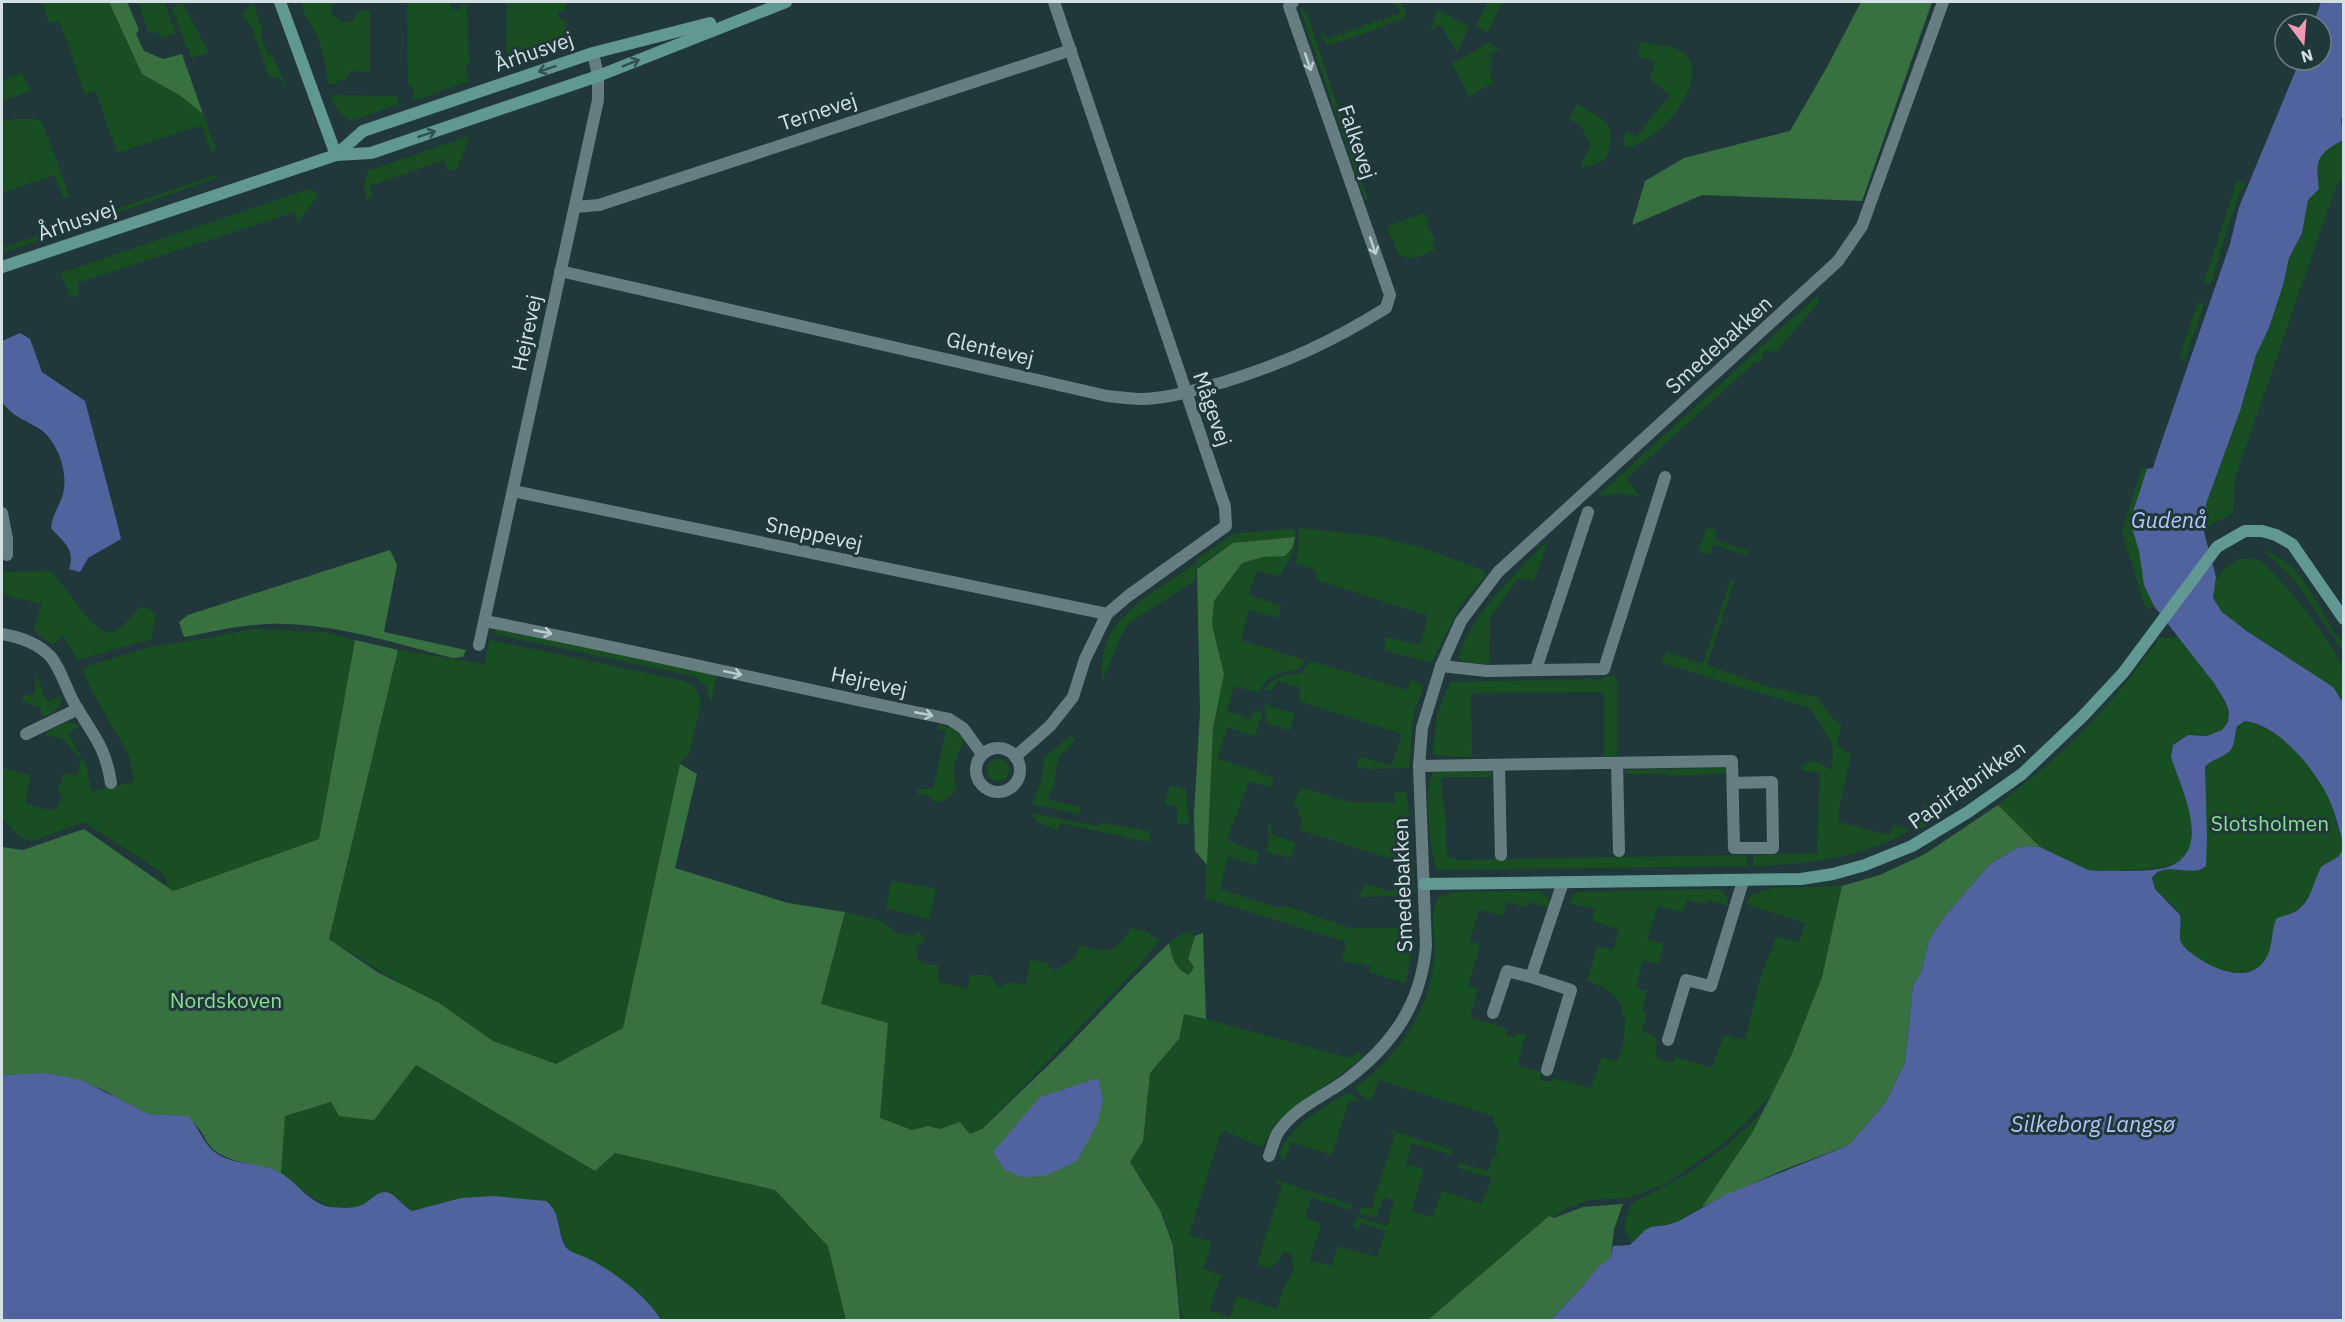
<svg xmlns="http://www.w3.org/2000/svg" width="2345" height="1322" font-family="'IBM Plex Sans',sans-serif">
<style>
.green{fill:#174f22}
.forest{fill:#387140}
.water{fill:#51639f}
.lines{fill:none;stroke-linecap:round;stroke-linejoin:round}
.street{stroke:#667e82;stroke-width:12}
.secondary{stroke:#629893;stroke-width:12}
.oneway{stroke:#becdd0}
.oneway2{stroke:#315051}
.labels{text-anchor:middle;stroke-width:6;stroke-linejoin:round;paint-order:stroke}
.street-label{font-size:21px;fill:#d4e1e3;stroke:#21383b}
.park-label{font-size:21px;fill:#8bdd95;stroke:#21383b}
.water-label{font-size:22px;font-style:italic;fill:#b5c7fc;stroke:#21383b}
</style>
<rect width="100%" height="100%" fill="#21383b"/>
<g class="green">
<polygon points="42,2 109,2 142,74 181,96 203,114 216,150 211,151 202,125 117,153 96,91 85,94 60,21 49,23"/>
<polygon points="138,2 164,2 176,33 162,38 157,32 149,33"/>
<polygon points="182,2 209,53 191,58 172,8"/>
<polygon points="252,2 262,28 260,33 267,53 272,55 287,87 278,77 269,77 252,27 242,16"/>
<path d="M303,2H334L331,8L333,16L342,21L351,23L359,11H370V72L351,71L345,80H337V84H328C326,66 322,44 313,28C308,19 300,11 303,2Z"/>
<polygon points="407,2 450,2 452,9 458,10 463,5 467,5 469,63 465,67 469,81 413,101 414,91 408,84"/>
<polygon points="507,2 565,2 565,11 558,12 558,17 566,21 565,39 553,43 556,51 506,68"/>
<polygon points="1488,2 1502,2 1488,32 1476,26"/>
<polygon points="1395,3 1400,3 1406,12 1404,18 1361,35 1327,45 1320,33 1322,33 1330,39 1334,35 1337,37 1340,32 1343,35 1347,30 1350,32 1354,28 1357,30 1361,26 1363,28 1367,23 1370,25 1374,21 1377,23 1380,19 1383,21 1387,16 1390,19 1394,14 1397,16 1401,11 1395,6"/>
<polygon points="1302,9 1307,14 1368,199 1365,200 1301,11"/>
<polygon points="1438,10 1469,26 1457,53 1441,25 1430,30"/>
<path d="M1640,42C1652,45 1670,44 1681,51C1712,71 1673,121 1653,135C1646,141 1636,144 1629,148L1623,145L1626,130L1636,137L1670,95L1650,79L1655,62L1638,57Z"/>
<polygon points="1489,43 1500,49 1489,54 1493,61 1489,63 1493,71 1489,73 1494,83 1477,91 1470,98 1452,63"/>
<polygon points="21,73 31,91 2,101 2,78 3,80"/>
<path d="M331,95L396,96L399,104L351,121C340,114 334,108 331,95Z"/>
<path d="M1577,104C1596,115 1618,122 1609,149C1608,153 1606,158 1602,161C1596,165 1586,166 1579,168L1591,145L1580,125L1569,119Z"/>
<polygon points="13,119 34,119 42,122 70,197 64,198 54,175 2,193 2,122"/>
<polygon points="469,136 458,168 448,171 444,160 370,186 373,197 366,200 364,185 368,171"/>
<path d="M2343,140V176L2335,189L2235,478L2233,514L2211,524L2204,532L2207,513L2206,504L2240,411L2256,355L2269,328L2283,285L2289,258L2302,233L2308,200L2318,189C2315,160 2317,154 2343,140Z"/>
<polygon points="216,175 219,177 2,253 2,248"/>
<path d="M2237,181L2244,183L2246,187L2241,189C2235,199 2236,210 2230,220L2210,285L2204,283Z"/>
<polygon points="306,190 313,190 318,196 298,222 295,212 77,283 80,294 70,298 61,273"/>
<path d="M1425,213L1429,223L1427,225L1435,240L1432,241L1435,249C1423,256 1413,261 1399,255L1387,226Z"/>
<polygon points="1817,296 1820,300 1776,352 1765,350 1761,361 1754,363 1626,479 1640,496 1617,493 1602,496 1600,494"/>
<polygon points="2198,302 2204,304 2184,361 2179,359"/>
<polygon points="2142,467 2147,469 2130,521 2139,551 2144,585 2154,606 2151,609 2145,606 2122,532"/>
<polygon points="1299,528 1374,536 1424,548 1485,571 1486,575 1460,606 1432,661 1429,662 1383,650 1387,637 1420,645 1428,616 1317,580 1316,570 1295,563 1298,553"/>
<polygon points="1707,528 1717,530 1714,540 1749,551 1746,555 1713,544 1709,555 1698,551"/>
<path d="M1291,529L1295,530C1298,547 1288,562 1280,576L1256,571L1249,595L1281,606L1278,618L1249,610L1241,640L1305,660L1299,669C1281,671 1266,675 1259,693L1234,686L1227,711L1251,719L1254,710L1262,713L1255,736L1228,727L1217,758L1273,777L1271,787L1249,781L1227,840L1259,853L1256,865L1228,857L1220,889L1275,907H1290L1350,928H1400V916H1412V948L1406,983L1369,972L1371,966L1342,961L1346,942L1205,898L1213,728L1224,674L1212,625L1214,601L1242,563L1263,557L1285,556L1233,543L1197,567L1194,581L1129,623L1122,634L1101,683C1102,672 1101,661 1104,650C1113,612 1167,583 1197,563V559L1230,536L1238,533Z"/>
<path d="M1548,540L1534,581L1518,578L1490,617L1489,663C1478,664 1466,666 1458,657C1474,611 1516,574 1548,540Z"/>
<path d="M2263,550C2300,561 2317,604 2336,635L2343,642V651L2297,583Z"/>
<path d="M2239,559C2244,559 2253,558 2257,560C2275,567 2339,651 2343,670C2345,680 2343,693 2343,703L2334,688L2248,632L2222,612L2213,598L2216,577L2218,579L2225,568Z"/>
<path d="M51,571C63,583 96,639 113,632C124,628 133,614 141,606L157,613L151,639L78,660L63,635L53,645L33,630L42,604L2,594V572Z"/>
<path d="M1730,580L1734,582L1707,665L1772,688L1817,697L1830,716L1841,724L1837,745L1851,755L1839,808V822L1889,835L1893,825L1911,830C1861,858 1810,864 1753,866L1754,855L1817,853L1820,773L1802,770L1801,766C1812,757 1822,763 1832,771L1833,745L1810,708L1662,663L1666,652L1703,664Z"/>
<polygon points="495,628 717,674 711,704 706,686 694,676 494,634"/>
<path d="M252,629L324,632L355,640L319,839L173,891L167,887V879L160,871L84,822L32,841L22,839L2,818V768L30,775L26,804L48,810L56,809L62,796L58,792L63,774H77L81,758C65,747 71,736 46,736L47,732C59,726 67,719 80,726L68,733L87,767L91,791L134,782L130,757L91,689L82,668L149,647L209,638Z"/>
<path d="M2180,637C2192,654 2237,704 2227,724C2215,748 2173,720 2171,757C2178,780 2196,818 2193,841C2188,872 2146,869 2123,870C2111,870 2097,872 2086,869C2072,865 2052,856 2040,848C2025,837 2011,818 1998,805C2019,788 2040,772 2059,754C2098,720 2130,679 2160,638Z"/>
<polygon points="490,640 684,681 695,687 701,701 690,752 680,764 623,1028 556,1064 493,1041 329,939 398,650 484,664"/>
<path d="M1311,661L1407,690L1411,680L1421,684L1423,688L1413,714L1409,768L1365,769L1357,767L1359,757L1392,765L1402,734L1299,701L1300,688L1278,681L1272,690H1265C1273,675 1287,675 1302,673Z"/>
<path d="M36,673L47,702L62,696C60,708 53,713 42,717L40,708L22,701L23,696L35,694Z"/>
<polygon points="1615,676 1617,682 1617,756 1604,756 1604,692 1471,693 1472,757 1433,755 1437,715 1450,682 1603,679 1604,677"/>
<polygon points="1264,702 1269,706 1295,714 1290,731 1265,722 1266,714"/>
<path d="M2245,721C2279,725 2318,771 2330,801C2333,809 2334,816 2336,824C2338,832 2345,841 2343,850C2341,859 2326,866 2319,871C2311,902 2301,908 2275,923C2272,936 2271,953 2263,963C2244,984 2195,967 2182,945C2176,934 2185,921 2177,910C2168,899 2153,894 2152,878C2161,864 2184,869 2199,870L2205,767C2212,758 2229,757 2233,746C2235,740 2235,732 2237,726Z"/>
<path d="M939,725L954,729L964,739C957,760 949,764 957,787C952,796 944,803 934,802L932,797L916,793L919,789H933L946,731L937,729Z"/>
<polygon points="1070,736 1075,740 1058,758 1054,786 1047,799 1080,807 1079,814 1032,804 1042,779 1044,758"/>
<circle cx="998" cy="770" r="11"/>
<polygon points="1988,767 1997,777 1962,799 1971,773 1984,778"/>
<polygon points="1722,768 1729,769 1729,773 1671,776 1663,773 1625,774 1625,770"/>
<path d="M1489,771L1492,774L1491,777H1441C1441,794 1445,808 1446,824C1447,837 1444,845 1449,857L1458,860L1747,855V866L1437,870C1430,852 1423,788 1433,772Z"/>
<polygon points="1170,785 1186,789 1189,824 1178,824 1176,806 1165,804"/>
<polygon points="1301,787 1349,802 1395,803 1394,792 1407,792 1415,892 1400,896 1358,897 1365,884 1393,892 1404,863 1300,830 1302,817 1298,816 1299,808 1293,804"/>
<polygon points="1947,800 1958,803 1917,831 1923,803 1942,810"/>
<polygon points="1030,813 1097,826 1103,823 1149,831 1149,842 1060,823 1058,830 1039,823"/>
<polygon points="1267,823 1272,824 1271,834 1296,843 1290,858 1266,852 1269,841"/>
<polygon points="891,881 936,888 929,919 886,908"/>
<path d="M1842,886L1822,977L1791,1056L1773,1092L1745,1123L1716,1149L1665,1184L1627,1198L1589,1200L1565,1209L1553,1218L1549,1216L1428,1320H1183C1176,1296 1179,1272 1174,1248C1168,1216 1147,1188 1130,1162L1143,1141L1150,1073L1179,1040L1184,1013L1349,1058L1358,1052L1363,1057L1275,1124L1262,1147L1224,1131L1220,1135L1189,1235L1212,1242L1203,1269L1221,1275L1209,1310L1230,1317L1237,1296L1277,1309L1283,1289L1294,1270L1292,1264L1293,1254L1283,1251C1280,1260 1277,1264 1269,1268L1257,1264L1282,1185L1276,1182V1180L1353,1205L1351,1210L1311,1197L1305,1217L1321,1224L1310,1260L1331,1266L1338,1246L1377,1257L1384,1234L1388,1232L1361,1223L1358,1230L1353,1228L1357,1217L1387,1226L1394,1200L1383,1198L1377,1216L1372,1217L1359,1213L1361,1207L1371,1209L1395,1134L1389,1132L1390,1130L1453,1150L1452,1155L1412,1143L1406,1164L1424,1169L1411,1211L1432,1217L1442,1191L1481,1204L1492,1178L1458,1168L1459,1163L1488,1171L1493,1156H1499V1154L1494,1153L1500,1133L1493,1121L1494,1116L1379,1080L1371,1101L1359,1094L1355,1088C1399,1056 1431,1009 1435,954C1436,937 1428,909 1440,896L1451,894V892L1540,891L1548,898L1550,908L1528,902L1526,907L1507,902L1503,916L1479,909L1470,941L1480,945L1468,986L1478,989L1470,1017L1507,1029L1506,1036L1513,1038L1517,1033L1526,1035L1517,1065L1541,1072L1540,1080L1551,1082L1553,1078L1591,1088L1602,1057L1617,1062L1624,1041L1625,1018L1621,1014L1622,1006C1614,990 1603,987 1587,981L1597,946L1613,950L1619,930L1592,920L1595,909L1568,903L1576,892L1712,889L1721,890L1726,895L1729,906L1708,900L1706,904L1687,900L1683,912L1658,906L1647,939L1664,944L1658,964L1643,960L1636,988L1647,991L1642,1011L1647,1014L1642,1031L1657,1038L1655,1058L1673,1063L1675,1057L1712,1068L1724,1035L1745,1040L1760,979L1776,937L1799,942L1805,923L1746,904L1751,895L1772,888Z"/>
<path d="M845,912L882,921L896,933L912,936L919,931L925,941L916,947L917,959L924,964L938,965L939,982L967,989L970,975H987L994,979L997,986L1002,987L1007,982L1027,984L1029,960L1046,962L1049,967L1056,970L1075,958L1079,945C1090,949 1106,953 1116,947C1121,943 1127,933 1131,928L1147,932L1159,940L1138,967L982,1129L970,1134L960,1122L940,1129L928,1126L912,1130L880,1119L888,1023L821,1004Z"/>
<polygon points="1187,931 1195,936 1188,959 1194,966 1189,975 1174,965 1169,943"/>
<path d="M416,1065L595,1171L615,1153L775,1190L828,1245L1163,1320H661C647,1296 618,1276 594,1262C586,1257 571,1254 566,1246C561,1238 560,1227 558,1218L493,1196L461,1198L412,1211L405,1208L390,1193C375,1193 374,1200 361,1206C330,1218 303,1190 281,1173L284,1116L332,1102L374,1120Z"/>
<path d="M1349,1092L1359,1101H1349L1332,1155L1291,1142L1285,1161L1279,1155C1290,1124 1323,1108 1349,1092Z"/>
<polygon points="1763,1112 1752,1133 1702,1207 1679,1221 1645,1230 1631,1243 1624,1226 1631,1204 1686,1175 1725,1147"/>
</g>
<g class="forest">
<polygon points="109,2 127,2 139,30 136,34 144,51 163,59 182,54 203,114 181,96 142,74"/>
<polygon points="1861,2 1932,2 1862,201 1702,195 1632,225 1645,181 1684,158 1790,131 1827,67"/>
<polygon points="1295,537 1292,548 1285,556 1263,557 1242,563 1214,601 1212,625 1224,674 1213,728 1207,865 1195,851 1194,815 1200,712 1197,569 1233,543"/>
<path d="M390,550L397,565L384,632L466,650L463,657L453,658C388,642 321,618 253,625C230,627 207,633 184,637L179,622L188,615Z"/>
<path d="M355,640L398,650L329,939L377,972L439,1003L493,1041L556,1064L623,1028L680,764L697,774L675,868L788,903L845,912L821,1004L888,1023L880,1118L912,1130L928,1126L940,1129L960,1122L970,1134L982,1129L1062,1052L1129,982L1169,943C1173,959 1174,968 1189,975L1194,967L1188,959L1195,936L1203,933L1206,1019L1184,1014L1179,1039L1150,1073L1143,1141L1130,1162L1160,1210L1173,1245L1180,1320H846L828,1246L775,1190L615,1153L595,1171L416,1065L374,1120L339,1116L331,1102L285,1116L281,1173C263,1165 242,1165 224,1156C204,1147 207,1135 194,1123C181,1111 165,1118 150,1114C135,1111 119,1098 105,1091C68,1073 41,1073 2,1075V847L23,850L84,829L173,891L319,839Z"/>
<polygon points="1998,805 2040,847 2027,846 2017,848 1990,864 1945,916 1929,940 1921,972 1913,986 1905,1062 1886,1102 1849,1145 1783,1170 1702,1207 1752,1133 1791,1056 1822,977 1842,886 1880,875 1925,854"/>
<polygon points="1623,1204 1614,1229 1611,1257 1598,1267 1582,1287 1551,1320 1428,1320 1549,1216 1554,1218 1583,1207"/>
</g>
<g class="water">
<path d="M2321,2H2343L2344,114L2341,119L2343,140C2317,154 2315,160 2319,189L2308,200L2302,233L2289,258L2283,285L2269,328L2256,355L2240,411L2206,504L2207,513L2204,532L2216,577L2213,598L2222,612L2248,632L2324,681L2334,688L2343,703V843C2339,829 2335,812 2329,799C2315,769 2279,725 2245,721L2237,726C2235,732 2235,740 2233,746C2229,757 2212,758 2205,767L2207,838L2206,866C2192,879 2164,859 2152,878L2155,889L2180,915C2182,923 2178,935 2181,942C2184,948 2190,952 2194,955C2212,969 2249,985 2265,960C2273,948 2271,932 2276,919C2283,915 2292,915 2299,909C2313,898 2313,880 2322,866L2338,857L2343,849V1320H1551L1582,1287L1598,1267L1611,1257L1613,1246L1630,1245L1645,1230L1651,1227L1667,1225L1679,1221L1725,1195L1849,1145L1886,1102L1905,1062L1913,986L1921,972L1929,940L1945,916L1990,864L2017,848L2027,846L2040,847L2088,870L2098,871C2120,870 2147,873 2168,867C2214,851 2181,789 2171,757L2173,745L2188,735L2207,736L2222,730L2228,722L2229,712L2225,701L2214,683L2154,606L2144,585L2139,551L2130,521L2147,469L2153,468L2158,452L2230,244L2239,207L2300,60H2321V24H2313Z"/>
<path d="M20,333L30,339L42,372L85,401L118,526L121,539L88,558L80,572L69,569C76,549 63,542 51,528C52,516 58,508 62,497C70,475 58,442 40,429C27,421 10,415 2,402V341Z"/>
<path d="M45,1073L81,1080L149,1114L188,1116C198,1126 202,1140 212,1150C231,1167 261,1161 281,1173C297,1183 311,1204 330,1207C340,1208 353,1209 362,1205C370,1201 377,1191 386,1192C395,1193 403,1207 412,1211L461,1198L493,1196L546,1201C563,1213 556,1240 569,1250C575,1254 584,1256 591,1260C614,1272 648,1297 661,1320H2V1075Z"/>
<polygon points="1098,1078 1103,1100 1097,1124 1077,1161 1045,1176 1023,1177 1005,1170 993,1152 1040,1097"/>
</g>
<g class="lines">
<g class="street">
<polyline points="575,207 599,205 1071,50"/>
<path d="M560,271L1107,396C1119,397 1131,399 1143,399C1171,398 1198,389 1224,382C1287,362 1330,343 1386,308L1390,295L1289,6L1293,2"/>
<polyline points="513,491 1107,614"/>
<polyline points="2,513 7,539 7,555"/>
<path d="M485,621C640,651 794,688 949,719L963,728L982,754"/>
<path d="M2,634C20,637 38,643 51,657C61,670 65,685 72,699C90,732 105,743 111,783"/>
<polyline points="479,645 598,100 598,76 593,53"/>
<polyline points="1441,666 1487,671 1604,669 1665,477"/>
<polyline points="1536,669 1588,512"/>
<polyline points="26,734 78,709"/>
<circle cx="998" cy="770" r="22"/>
<polyline points="1015,757 1050,726 1073,697 1085,659 1107,614 1128,596 1226,526 1225,507 1054,2"/>
<polyline points="1617,763 1619,851"/>
<polyline points="1499,765 1501,855"/>
<polyline points="1419,766 1732,761 1734,848 1773,848 1772,782 1733,783"/>
<polyline points="1493,1013 1507,971 1531,977"/>
<polyline points="1668,1040 1686,980 1711,986 1743,881"/>
<polyline points="1547,1070 1571,990 1531,977 1563,882"/>
<path d="M1269,1156C1272,1149 1274,1140 1277,1134C1293,1108 1323,1097 1346,1080C1392,1045 1421,1005 1426,946L1419,766L1422,728L1441,666L1461,621L1498,572L1838,261L1862,226L1943,2"/>
</g>
<g class="secondary">
<polyline points="280,2 336,155"/>
<polyline points="336,155 363,131 593,53 710,23"/>
<polyline points="2,267 336,155 371,153 515,104 598,76 786,2"/>
<polyline points="1424,884 1801,879 1833,874 1865,865 1912,846 1968,812 2022,774 2083,716 2123,673 2217,547 2245,531 2262,531 2276,535 2292,544 2344,619"/>
</g>
</g>
<defs><path id="oneway-shaft" d="M-6 0H5M1.5-3L5.5 0L1.5 3" fill="none" stroke-width="1.6" stroke-linecap="round" stroke-linejoin="round" transform="scale(1.5)"/></defs>
<g class="oneway">
<use href="#oneway-shaft" transform="translate(1308 62) rotate(71)"/>
<use href="#oneway-shaft" transform="translate(1373 246) rotate(71)"/>
<use href="#oneway-shaft" transform="translate(543 632) rotate(11)"/>
<use href="#oneway-shaft" transform="translate(733 673) rotate(12)"/>
<use href="#oneway-shaft" transform="translate(924 714) rotate(11)"/>
</g>
<g class="oneway2">
<use href="#oneway-shaft" transform="translate(631 63) rotate(-22)"/>
<use href="#oneway-shaft" transform="translate(547 69) rotate(161)"/>
<use href="#oneway-shaft" transform="translate(427 134) rotate(-19)"/>
</g>
<g class="labels">
<g class="street-label">
<text transform="translate(534 52) rotate(-19)" y="7">Århusvej</text>
<text transform="translate(818 112) rotate(-18)" y="7">Ternevej</text>
<text transform="translate(1357 142) rotate(71)" y="7">Falkevej</text>
<text transform="translate(77 221) rotate(-19)" y="7">Århusvej</text>
<text transform="translate(527 333) rotate(-78)" y="7">Hejrevej</text>
<text transform="translate(1719 345) rotate(-42)" y="7">Smedebakken</text>
<text transform="translate(990 349) rotate(13)" y="7">Glentevej</text>
<text transform="translate(1212 409) rotate(71)" y="7">Mågevej</text>
<text transform="translate(814 534) rotate(12)" y="7">Sneppevej</text>
<text transform="translate(869 682) rotate(12)" y="7">Hejrevej</text>
<text transform="translate(1967 785) rotate(-35)" y="7">Papirfabrikken</text>
<text transform="translate(1403 885) rotate(-92)" y="7">Smedebakken</text>
</g>
<g class="park-label">
<text x="2270" y="831">Slotsholmen</text>
<text x="226" y="1008">Nordskoven</text>
</g>
<g class="water-label">
<text x="2169" y="528">Gudenå</text>
<text x="2093" y="1132">Silkeborg Langsø</text>
</g>
</g>
<rect width="2345" height="1322" fill="none" stroke="#d4e1e3" stroke-width="6"/>
<g transform="translate(2303 42) rotate(164)"><circle r="28" fill="#21383b" stroke="#697c7e" stroke-width="1.5"/>
<path d="M0-4.5L10 22L0 15L-10 22Z" fill="#f19ab1"/>
<text y="-9" font-size="16" font-weight="bold" text-anchor="middle" fill="#d4e1e3">N</text>
</g>
</svg>
